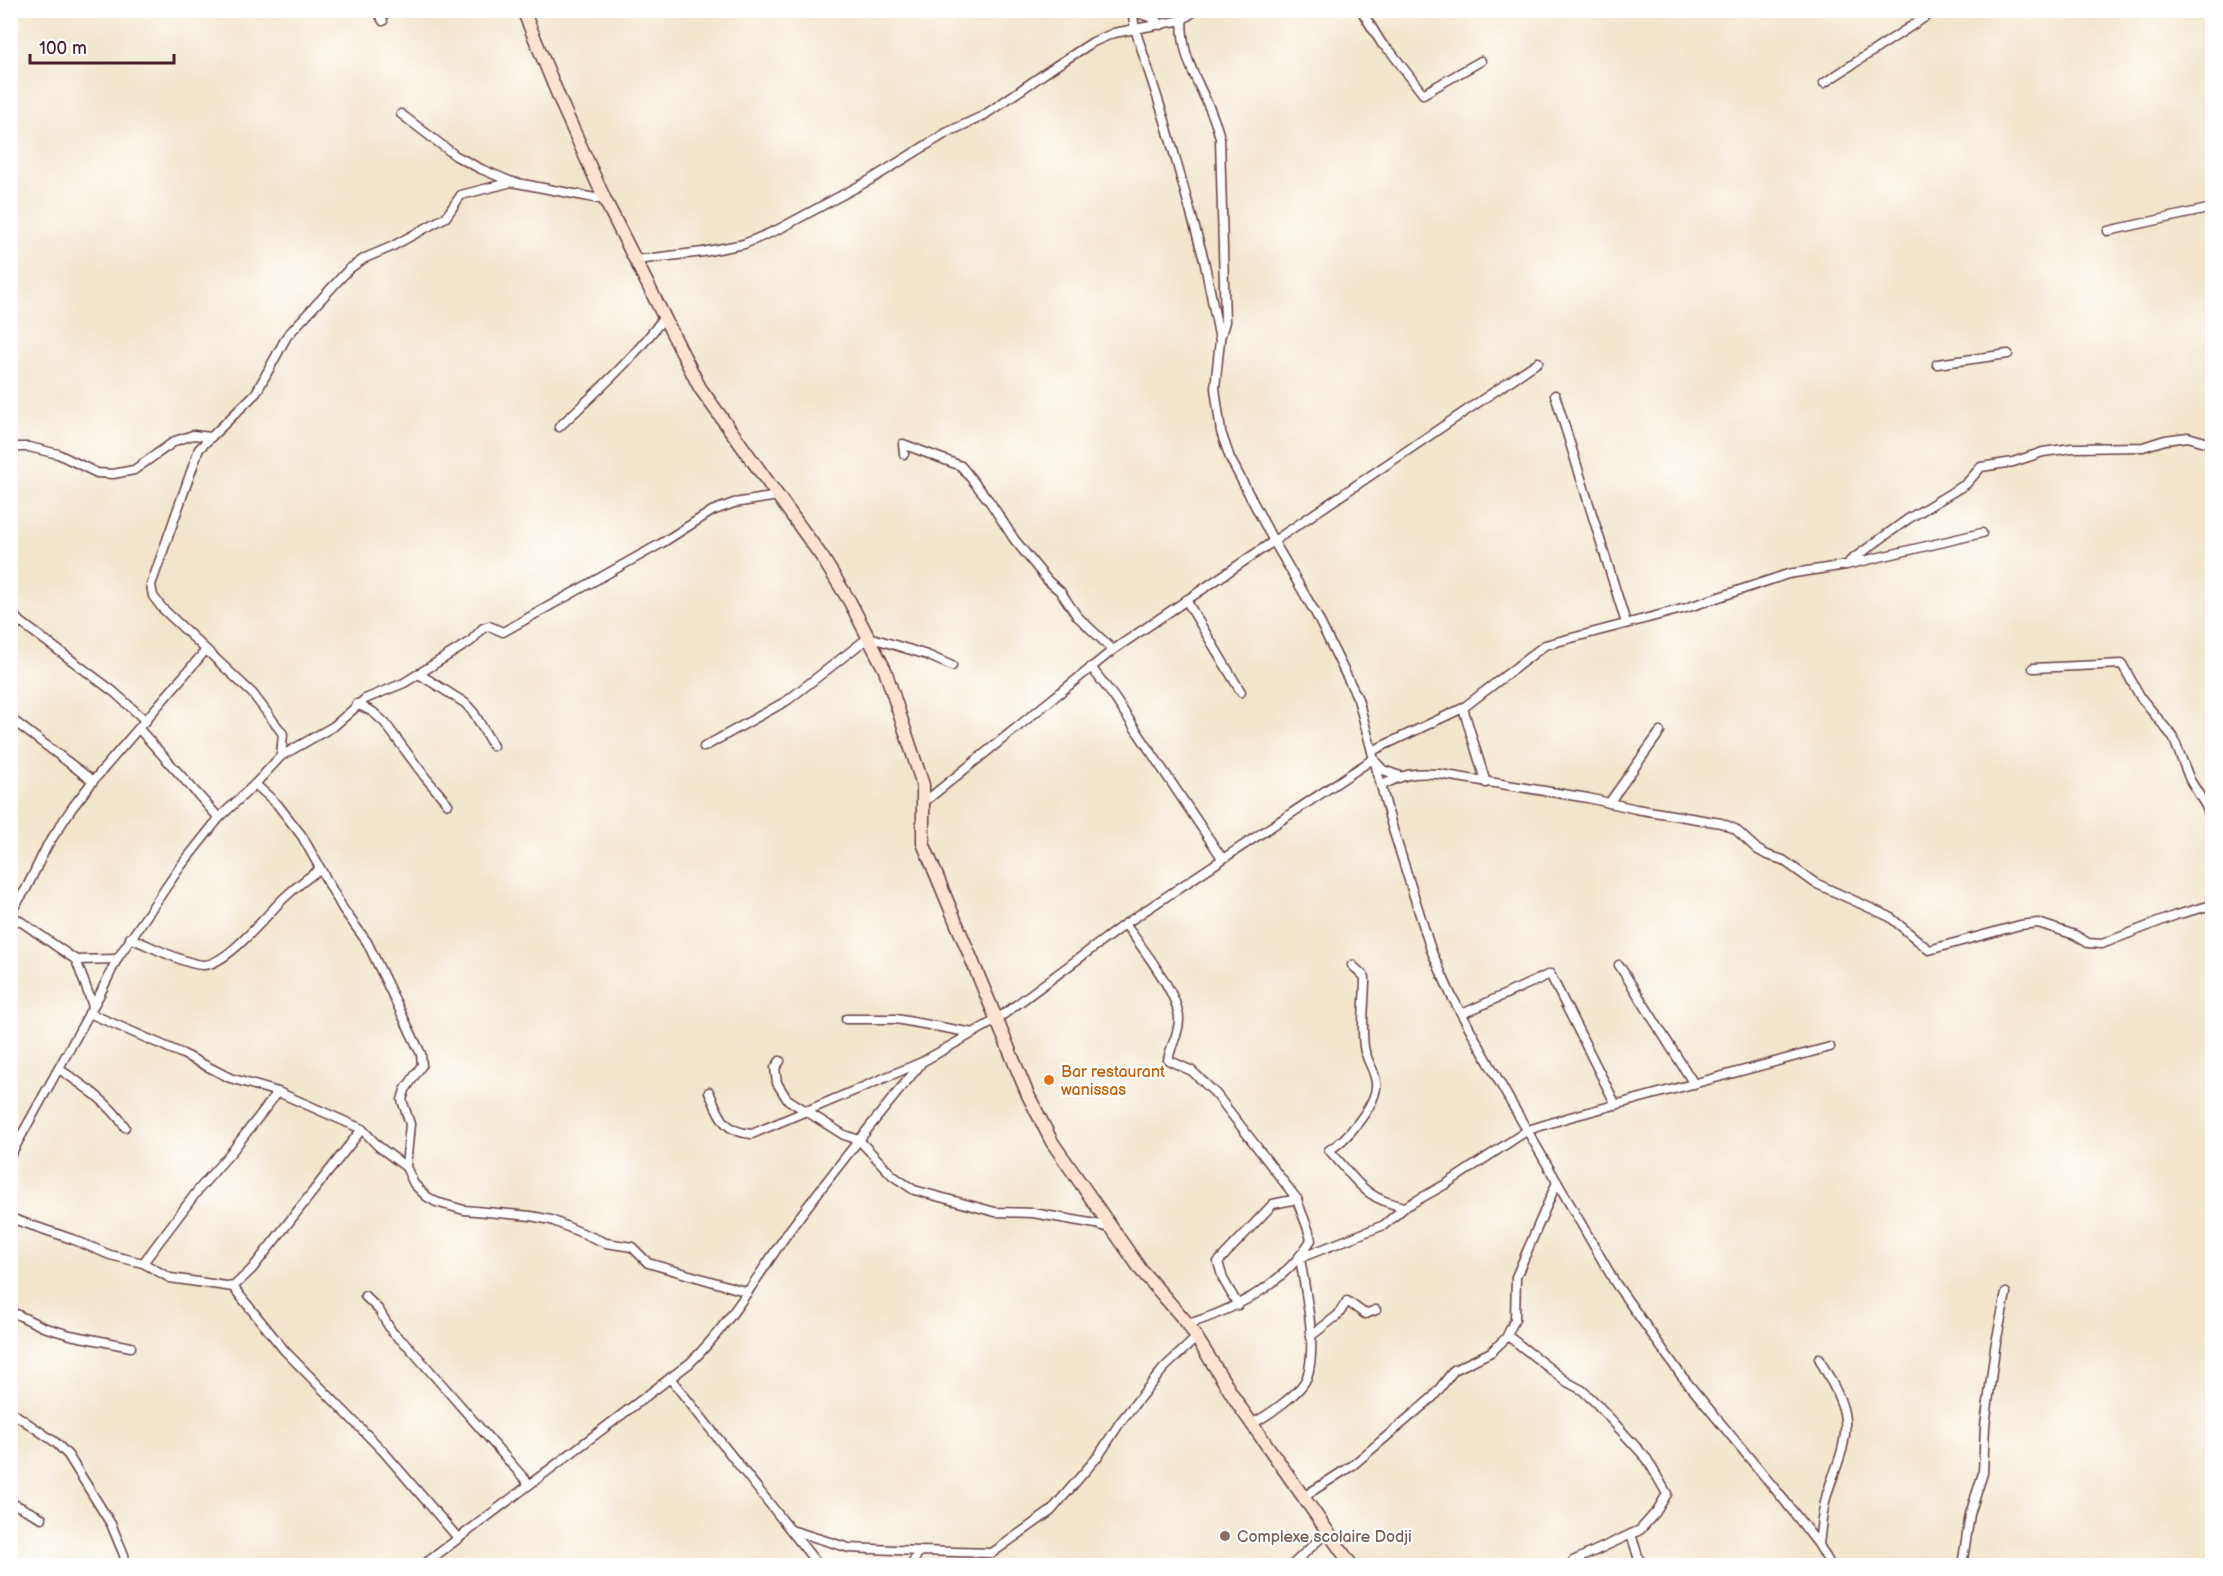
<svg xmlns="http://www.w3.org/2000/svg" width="2223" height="1576" font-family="'Balsamiq Sans',sans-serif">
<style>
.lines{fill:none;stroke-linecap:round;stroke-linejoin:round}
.minor-casing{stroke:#633d43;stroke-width:11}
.secondary-casing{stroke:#633d43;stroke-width:15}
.minor{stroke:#fff;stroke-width:8}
.secondary{stroke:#fde4d1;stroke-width:12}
.food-dot{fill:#e8710a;stroke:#fff;stroke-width:2}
.education-dot{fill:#8d6e63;stroke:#fff;stroke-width:2}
.labels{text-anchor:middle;stroke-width:4.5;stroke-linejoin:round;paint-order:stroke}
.food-label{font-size:16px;fill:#c56008;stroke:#fff;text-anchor:start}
.education-label{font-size:16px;fill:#785e54;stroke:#fff;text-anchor:start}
</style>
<rect width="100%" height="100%" fill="#fff"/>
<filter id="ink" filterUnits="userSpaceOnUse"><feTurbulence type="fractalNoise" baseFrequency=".0167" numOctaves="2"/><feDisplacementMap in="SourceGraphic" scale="12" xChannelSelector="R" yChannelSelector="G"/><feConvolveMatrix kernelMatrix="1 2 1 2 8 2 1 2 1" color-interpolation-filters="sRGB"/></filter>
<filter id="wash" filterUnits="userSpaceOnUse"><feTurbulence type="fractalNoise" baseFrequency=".008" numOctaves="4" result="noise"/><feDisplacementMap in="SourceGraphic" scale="24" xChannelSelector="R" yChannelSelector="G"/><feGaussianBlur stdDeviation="1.35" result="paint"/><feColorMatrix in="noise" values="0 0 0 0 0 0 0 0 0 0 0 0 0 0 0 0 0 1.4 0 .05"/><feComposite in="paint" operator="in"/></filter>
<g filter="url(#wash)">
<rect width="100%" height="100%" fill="#f2e5cb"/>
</g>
<g filter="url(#ink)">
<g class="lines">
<g class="minor-casing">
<g id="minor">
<polyline points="377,10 383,21"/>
<polyline points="1132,10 1135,29 1165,121 1204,260 1220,340 1215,388 1221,432 1230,458 1273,540 1316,614 1358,699 1391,823 1431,950 1451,995 1505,1092 1616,1284 1681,1375 1784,1500 1819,1545 1831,1566"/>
<path d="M1183,10C1177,66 1209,91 1220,138L1225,322L1220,338"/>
<polyline points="1361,10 1382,44 1391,52 1423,94 1481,61"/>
<polyline points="1132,11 1155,19 1161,25"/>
<polyline points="10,14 14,10"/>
<polyline points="1824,83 1936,10"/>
<polyline points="401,114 456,156 481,169 512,182 605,200"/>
<polyline points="2108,231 2212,208"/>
<polyline points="636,260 703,252 744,244 777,230 870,180 946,133 983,116 1054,67 1093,42 1114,33 1182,20 1196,10"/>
<polyline points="1937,364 2008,354"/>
<polyline points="1555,395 1626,623"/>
<path d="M559,427C596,392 634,359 664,317"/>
<polyline points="10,447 29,447 58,454 97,473 113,474 134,470 175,441 193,435 211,437"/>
<polyline points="904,454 903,444 961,466 990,502 1014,539 1048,581 1060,591 1077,616 1113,650"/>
<polyline points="1850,561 1908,519 1966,484 1981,467 2013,462 2043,452 2072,448 2143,447 2165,440 2188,437 2212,444"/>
<polyline points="1186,600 1241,692"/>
<polyline points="10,614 114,692 146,721"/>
<polyline points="1091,667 1114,697 1222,858"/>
<polyline points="2033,668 2122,664 2141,698 2173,737 2190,780 2206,806 2212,822"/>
<polyline points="419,674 465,703 474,713 493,746"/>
<polyline points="357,704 373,712 385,723 425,777 448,804"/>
<polyline points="1463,708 1486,783"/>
<polyline points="10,718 93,781"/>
<polyline points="139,729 219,818"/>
<polyline points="704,747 788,700 869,637 927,655 952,666"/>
<polyline points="1372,751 1463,708 1545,645 1686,608 1788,574 1846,565 1982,533"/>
<polyline points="281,756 283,734 253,694 162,608 153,596 151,585 199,449 256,393 287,336 349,269 365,258 391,247 446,217 461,195 512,182"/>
<polyline points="255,784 277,804 302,836 343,909 367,942 421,1054 422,1065 405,1090 402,1100 410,1124 406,1167 414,1184 426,1196 436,1202 464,1210 531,1216 551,1220 606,1243 632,1247 648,1263 748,1292"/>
<path d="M1381,786C1403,774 1414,772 1439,774L1588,798L1636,809L1721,823L1735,829L1758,850L1767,855L1783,860L1815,883L1890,917L1929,950L2020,925L2038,923L2075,935L2088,943L2102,944L2176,915L2212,905"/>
<polyline points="923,803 1113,650 1538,362"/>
<polyline points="1609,803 1660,732"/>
<polyline points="10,913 26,889 47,846 72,808 93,781 206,650"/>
<polyline points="10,914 76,960 93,1006"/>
<path d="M1125,924C1140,945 1180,995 1179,1020C1179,1034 1170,1047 1168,1060L1192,1071L1216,1094L1297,1199C1301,1214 1308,1225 1311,1240C1284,1285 1236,1309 1188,1324"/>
<path d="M130,938C146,944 189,966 204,965C228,964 267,914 284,898C296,887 307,878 320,869"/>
<polyline points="76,960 117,959"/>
<path d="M1352,965L1365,977C1365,1000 1361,1025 1364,1047C1366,1060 1375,1070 1376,1083C1378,1103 1346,1141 1329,1150C1356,1179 1363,1199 1405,1207"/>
<polyline points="1619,965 1694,1084"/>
<polyline points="89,1013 183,1054 230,1078 278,1092"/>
<polyline points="1462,1014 1550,974 1616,1105"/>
<polyline points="846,1019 896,1019 973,1033"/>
<polyline points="780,1061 775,1068 777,1083 787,1099 844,1135 859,1140 893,1176 914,1190 995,1212 1033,1213 1096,1224 1112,1229"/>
<path d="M59,1069C83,1085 109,1102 125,1127"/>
<path d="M709,1092C720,1116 723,1132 752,1134L922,1062L996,1020L1125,924L1373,759L1383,770L1400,776"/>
<polyline points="10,1156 100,994 117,959 180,867 219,818 255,784 281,756 334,726 365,699 404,683 471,641 483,628 489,626 503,632 662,543 712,511 734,503 778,496"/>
<polyline points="10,1218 72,1239 110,1255 143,1263 170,1278 233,1287 285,1351 383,1451 458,1538"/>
<polyline points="1300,1258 1384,1225 1405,1207 1446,1184 1528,1130 1570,1117 1830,1047"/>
<polyline points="143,1263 199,1189 233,1150 278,1092 362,1129 378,1146 406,1167"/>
<polyline points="233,1287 252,1269 362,1129"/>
<polyline points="365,1296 379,1310 392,1332 409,1347 529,1484"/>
<polyline points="1238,1305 1223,1279 1218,1262 1273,1204 1297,1199"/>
<polyline points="10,1311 43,1327 70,1335 131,1347"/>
<polyline points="1311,1336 1338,1315 1347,1301 1365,1314 1376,1310"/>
<polyline points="1508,1336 1567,1382 1582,1390 1596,1403 1647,1459 1667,1494 1656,1512 1640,1530 1573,1561 1570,1566"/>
<polyline points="670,1378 819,1566"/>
<polyline points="10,1411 55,1442 68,1455 111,1524 124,1555 126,1566"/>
<path d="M1251,1424C1266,1417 1302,1392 1307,1377C1318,1345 1305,1291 1300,1258"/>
<polyline points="1303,1497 1353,1465 1433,1397 1454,1370 1491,1352 1506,1338 1515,1319 1516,1277 1557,1182"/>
<polyline points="10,1502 42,1518"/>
<polyline points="791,1530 849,1548 919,1551"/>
<polyline points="1631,1534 1641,1566"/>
<path d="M1819,1545C1821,1528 1822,1511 1827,1494C1835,1468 1850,1442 1844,1413C1840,1394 1828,1376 1819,1358"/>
<path d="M422,1566L690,1363C731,1323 759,1273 792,1227C833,1172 876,1118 920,1065"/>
<polyline points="911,1566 919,1551 992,1553 1051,1511 1099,1455 1121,1421 1164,1368 1196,1338"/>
<polyline points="1291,1566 1328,1531"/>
<polyline points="1962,1566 1970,1514 1983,1473 1985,1426 1995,1348 2006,1293"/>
</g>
</g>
<g class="secondary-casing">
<polyline id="secondary" points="523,10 563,107 605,200 700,388 822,557 850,602 885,670 923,785 923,843 1028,1095 1052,1142 1141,1270 1188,1324 1240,1407 1352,1566"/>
</g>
<use href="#minor" class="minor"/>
<use href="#secondary" class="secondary"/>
</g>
</g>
<circle class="food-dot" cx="1049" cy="1080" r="6"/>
<circle class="education-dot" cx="1225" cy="1536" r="6"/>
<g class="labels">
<g class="food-label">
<text x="1061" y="1077">Bar restaurant<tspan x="1061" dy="18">wanissas</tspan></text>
</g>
<g class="education-label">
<text x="1237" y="1542">Complexe scolaire Dodji</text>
</g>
</g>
<rect width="2223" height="1576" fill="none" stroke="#fff" stroke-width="36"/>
<path d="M30 54v9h144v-9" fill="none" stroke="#4a1f2b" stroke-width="3"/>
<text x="39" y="54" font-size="18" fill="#4a1f2b" stroke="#ffffff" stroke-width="4.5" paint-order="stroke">100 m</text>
</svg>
